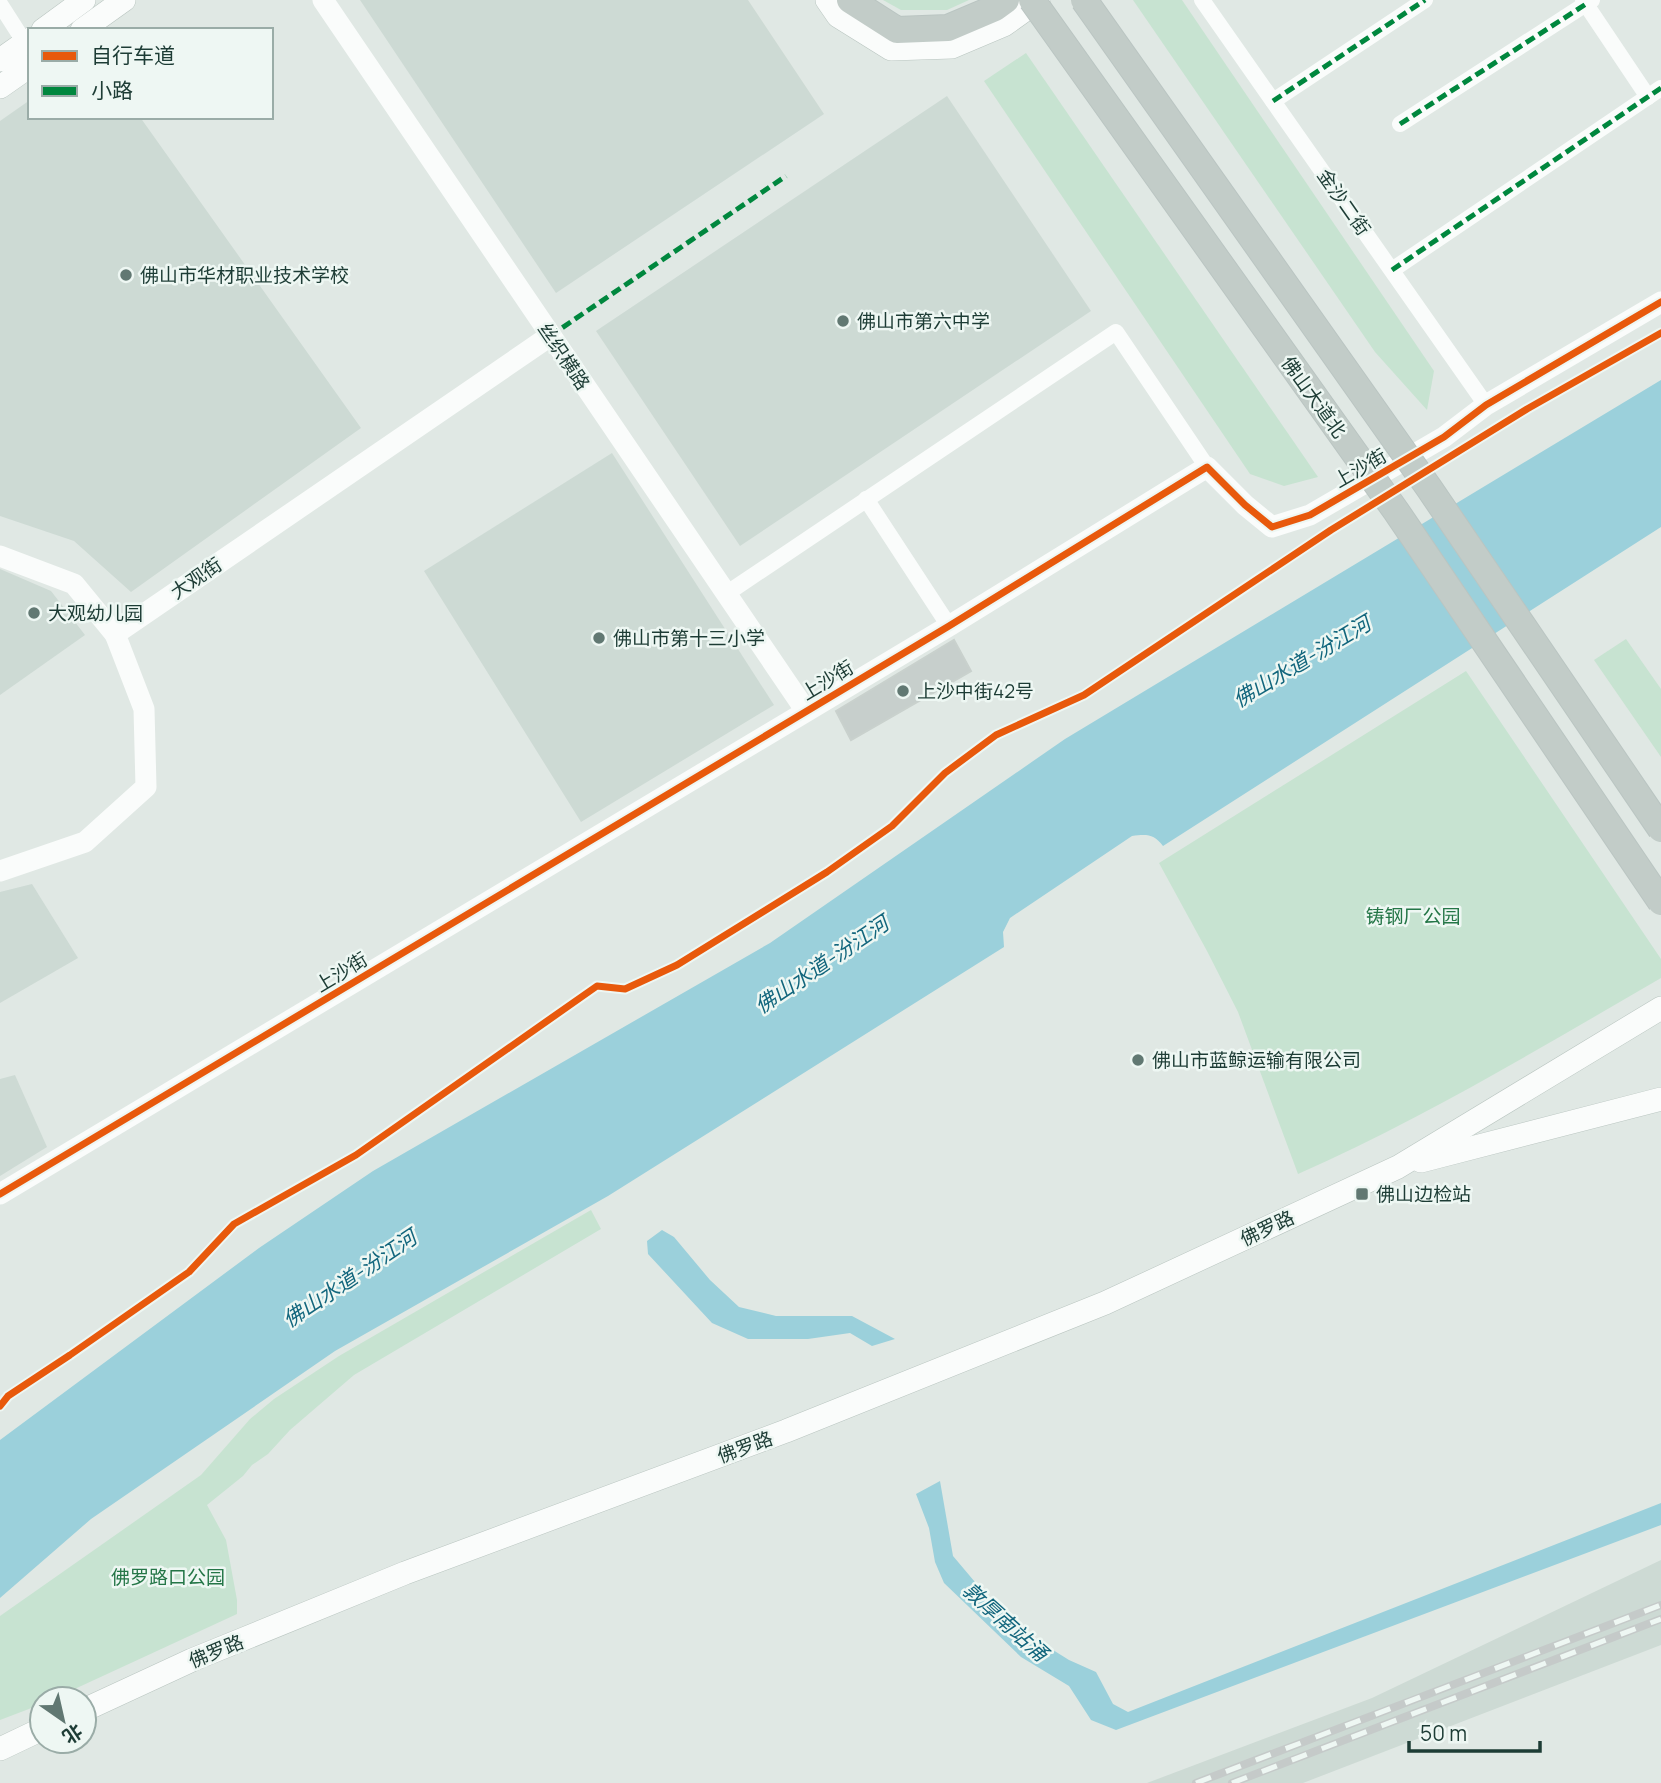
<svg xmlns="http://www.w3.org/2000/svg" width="1661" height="1783" font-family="Manrope,'Noto Sans SC',sans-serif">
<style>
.built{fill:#cddad4}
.green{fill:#c7e3d1}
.water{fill:#9bd0db}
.building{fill:#c7cfcc;stroke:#c9d1cd;stroke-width:2}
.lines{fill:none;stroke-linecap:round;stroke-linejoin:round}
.secondary-casing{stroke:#b9c5c0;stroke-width:24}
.trunk-casing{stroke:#bac5c2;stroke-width:28}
.minor{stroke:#fafcfb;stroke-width:16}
.tertiary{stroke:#fafcfb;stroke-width:21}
.secondary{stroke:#fafcfb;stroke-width:23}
.trunk{stroke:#c2ccc8;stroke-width:26}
.rail-casing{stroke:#c5cac9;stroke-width:8}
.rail{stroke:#eef7f3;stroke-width:5;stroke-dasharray:16;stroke-linecap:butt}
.trunk-bridge-casing{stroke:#bac5c2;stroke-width:28;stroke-linecap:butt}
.trunk-bridge{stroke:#c2ccc8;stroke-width:26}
.quiet{stroke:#00873e;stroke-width:5;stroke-dasharray:10 5;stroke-linecap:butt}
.cycleway-casing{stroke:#eef7f3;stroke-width:11}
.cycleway{stroke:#e8590c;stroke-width:7}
.poi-dot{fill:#617872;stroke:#eef7f3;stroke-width:2.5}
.labels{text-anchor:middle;stroke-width:5;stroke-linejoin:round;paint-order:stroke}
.street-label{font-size:19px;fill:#1d3c35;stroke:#eef7f3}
.poi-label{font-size:19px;fill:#1d3c35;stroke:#eef7f3;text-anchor:start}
.park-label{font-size:19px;fill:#247647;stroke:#eef7f3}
.water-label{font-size:21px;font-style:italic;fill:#12667d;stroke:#eef7f3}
</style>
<rect width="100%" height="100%" fill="#e0e8e4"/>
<g class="built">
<polygon points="360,0 748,0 824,114 556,293"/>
<polygon points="947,96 1091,311 740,546 596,331"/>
<polygon points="30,100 30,117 140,117 361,428 131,592 74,541 0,516 0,121"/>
<polygon points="612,453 774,705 581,822 424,571"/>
<polygon points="0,569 51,591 85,635 0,695"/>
<polygon points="32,884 78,958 0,1003 0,892"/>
<polygon points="15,1075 47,1147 0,1176 0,1079"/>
<polygon points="1661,1560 1661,1645 1303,1783 1147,1783 1372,1698"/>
</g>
<g class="green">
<polygon points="883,0 969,0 947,10 901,10"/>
<polygon points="1133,0 1182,0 1434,371 1427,410 1375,352"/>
<polygon points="1026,53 1318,477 1284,486 1250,474 984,81"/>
<polygon points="1626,639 1661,689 1661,757 1594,660"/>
<path d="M1466,671L1661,959V978C1542,1047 1424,1118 1298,1174L1238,1012L1207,951L1159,863Z"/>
<polygon points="591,1210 601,1229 354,1375 290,1430 268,1454 252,1465 243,1476 207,1505 226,1540 237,1600 237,1614 53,1699 42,1699 42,1704 0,1720 0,1616 201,1475 250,1419 274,1399 339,1356"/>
</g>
<g class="water">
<path d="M1661,380V527L1163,846C1154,834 1147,834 1132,836L1010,918L1003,932L1004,947L608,1196L335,1351L91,1519L0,1598V1440L259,1248L373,1171L770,943L1065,739Z"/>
<polygon points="662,1230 674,1237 710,1280 739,1307 776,1316 852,1316 895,1339 872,1346 850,1333 808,1339 748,1339 712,1323 648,1254 647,1241"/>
<polygon points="940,1481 953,1556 991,1601 1037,1640 1069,1660 1096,1672 1113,1704 1128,1712 1661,1503 1661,1525 1116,1730 1091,1720 1069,1686 1021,1657 944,1583 935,1562 929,1528 916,1494"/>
</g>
<polygon class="building" points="954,640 971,671 851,740 836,711"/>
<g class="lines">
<g class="secondary-casing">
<g id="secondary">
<polyline points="827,0 838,16 891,49 952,47 1004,25 1039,0"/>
<polyline points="43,30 84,0"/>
<polyline points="82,30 124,0"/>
<polyline points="0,60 30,39"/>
<polyline points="0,87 30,66"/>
<polyline points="1421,1161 1661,1099"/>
<polyline points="84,1710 192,1660 405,1573 786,1431 1105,1303 1398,1167 1661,1008"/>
<polyline points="0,1749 42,1729"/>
</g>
</g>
<g class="trunk-casing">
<polyline id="trunk" points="850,0 897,30 948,28 995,8 1006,0"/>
</g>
<g class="minor">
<polyline points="1202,0 1486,405"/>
<polyline points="1583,0 1648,97"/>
<polyline points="0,4 25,43"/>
<polyline points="1273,101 1425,0"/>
<polyline points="1400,124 1592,0"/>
<polyline points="1392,270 1661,88"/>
<polyline points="866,499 949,626"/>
<polyline points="726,594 1116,332 1207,467"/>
</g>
<g class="tertiary">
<polyline points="323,0 806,711"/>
<polyline points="0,556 74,584 115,634"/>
<polyline points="0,871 85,842 146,787 144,709 115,634 550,336"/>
<polyline points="0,1194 949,626 1207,467 1245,505 1272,527 1310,515 1444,437 1486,405 1661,302"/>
</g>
<use href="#secondary" class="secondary"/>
<use href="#trunk" class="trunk"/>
<g class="rail-casing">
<g id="rail">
<polyline points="1196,1783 1661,1605"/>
<polyline points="1232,1783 1661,1619"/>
</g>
</g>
<use href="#rail" class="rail"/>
<g class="trunk-bridge-casing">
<g id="trunk-bridge">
<polyline points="1032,0 1396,511 1661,902"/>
<polyline points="1084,0 1429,488 1661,829"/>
</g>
</g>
<use href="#trunk-bridge" class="trunk-bridge"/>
<g class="quiet">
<polyline points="1273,101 1425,0"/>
<polyline points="1400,124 1586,4"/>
<polyline points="1392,270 1661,88"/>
<polyline points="550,336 786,176"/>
</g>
<g class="cycleway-casing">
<g id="cycleway">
<polyline points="0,1194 949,626 1207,467 1245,505 1272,527 1310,515 1444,437 1486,405 1661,302"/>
<polyline points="0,1406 8,1396 70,1355 189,1272 234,1224 356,1155 597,986 625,989 677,965 827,872 892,826 945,773 996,735 1084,695 1331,530 1527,409 1661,333"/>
</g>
</g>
<use href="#cycleway" class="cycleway"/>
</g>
<g class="poi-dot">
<circle cx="126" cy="275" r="7"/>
<circle cx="843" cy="321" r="7"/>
<circle cx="34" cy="613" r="7"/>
<circle cx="599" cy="638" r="7"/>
<circle cx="903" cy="691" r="7"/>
<circle cx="1138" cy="1060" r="7"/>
<rect x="1355" y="1187" width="14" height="14" rx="3.5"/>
</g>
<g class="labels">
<g class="street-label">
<text transform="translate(1344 202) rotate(55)" y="7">金沙二街</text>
<text transform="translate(564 356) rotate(56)" y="7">丝织横路</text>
<text transform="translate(1314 397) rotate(54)" y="7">佛山大道北</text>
<text transform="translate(1360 468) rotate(-30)" y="7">上沙街</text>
<text transform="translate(196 578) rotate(-34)" y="7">大观街</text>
<text transform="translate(827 680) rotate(-31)" y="7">上沙街</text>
<text transform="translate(341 972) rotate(-31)" y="7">上沙街</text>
<text transform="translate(1267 1228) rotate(-25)" y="7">佛罗路</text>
<text transform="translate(745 1447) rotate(-20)" y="7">佛罗路</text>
<text transform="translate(216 1651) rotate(-22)" y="7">佛罗路</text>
</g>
<g class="poi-label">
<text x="140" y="282">佛山市华材职业技术学校</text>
<text x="857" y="328">佛山市第六中学</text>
<text x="48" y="620">大观幼儿园</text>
<text x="613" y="645">佛山市第十三小学</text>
<text x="917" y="698">上沙中街42号</text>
<text x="1152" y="1067">佛山市蓝鲸运输有限公司</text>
<text x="1376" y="1201">佛山边检站</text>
</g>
<g class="park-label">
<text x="1413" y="923">铸钢厂公园</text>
<text x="168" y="1584">佛罗路口公园</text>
</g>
<g class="water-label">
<text transform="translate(1302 662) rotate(-31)" y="7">佛山水道-汾江河</text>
<text transform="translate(822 965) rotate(-34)" y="7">佛山水道-汾江河</text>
<text transform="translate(350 1279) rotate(-34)" y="7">佛山水道-汾江河</text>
<text transform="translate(1005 1622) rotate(42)" y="7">敦厚南站涌</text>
</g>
</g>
<rect x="28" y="28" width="245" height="91" fill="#eef7f3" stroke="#9aaca7" stroke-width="2"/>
<rect x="42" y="51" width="35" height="10" fill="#e8590c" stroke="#9aaca7" stroke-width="2"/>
<text x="91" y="63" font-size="21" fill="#1d3c35">自行车道</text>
<rect x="42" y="86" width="35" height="10" fill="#00873e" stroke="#9aaca7" stroke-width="2"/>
<text x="91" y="98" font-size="21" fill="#1d3c35">小路</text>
<g transform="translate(63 1720) rotate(146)"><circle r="33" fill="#eef7f3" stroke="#9aaca7" stroke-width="2"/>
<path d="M0-5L12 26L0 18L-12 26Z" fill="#617872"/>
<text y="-10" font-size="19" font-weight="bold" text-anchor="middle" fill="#1d3c35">北</text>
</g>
<path d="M1409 1741v10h131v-10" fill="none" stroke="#1d3c35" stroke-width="3.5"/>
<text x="1420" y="1741" font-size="21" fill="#1d3c35" stroke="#eef7f3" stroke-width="5" paint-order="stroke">50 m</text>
</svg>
